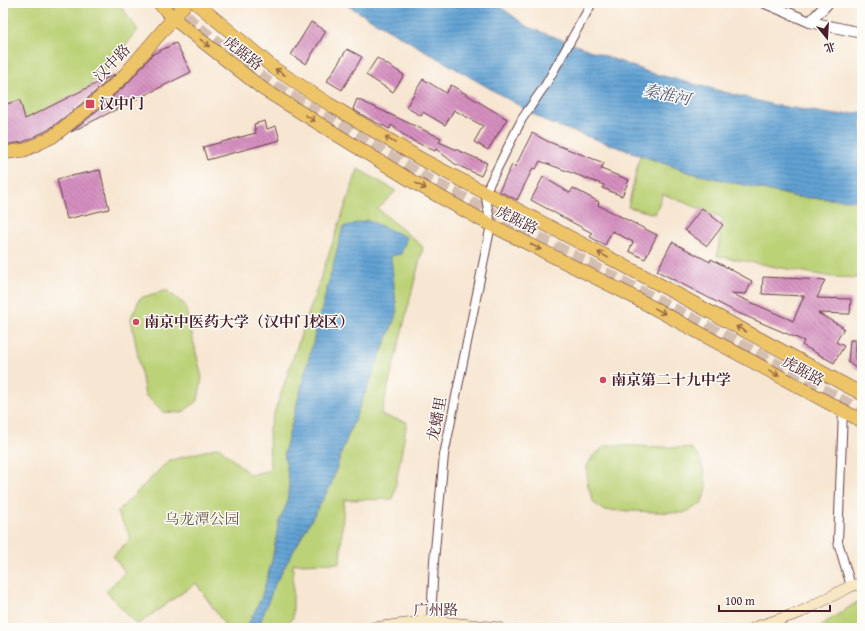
<svg xmlns="http://www.w3.org/2000/svg" width="865" height="631" font-family="'Gentium Book Plus','Noto Serif SC',serif">
<style>
.park{fill:#bbd277;stroke:#827851}
.water{fill:url(#water-rules);stroke:#566080}
.building{fill:url(#building-back-hatch)}
.lines{fill:none;stroke-linecap:round;stroke-linejoin:round}
.trunk-tunnel{stroke:#d4beb0;stroke-width:13;stroke-dasharray:13 6;stroke-linecap:butt}
.minor-casing{stroke:#643d44;stroke-width:10}
.tertiary-casing{stroke:#643d44;stroke-width:12}
.secondary-casing{stroke:#643d44;stroke-width:12}
.primary-casing{stroke:#643d44;stroke-width:14}
.minor{stroke:#fff;stroke-width:8}
.tertiary{stroke:#fff;stroke-width:10}
.secondary{stroke:#f8e7c3;stroke-width:11}
.primary{stroke:#eec469;stroke-width:13}
.oneway{stroke:#946947}
.poi-dot{fill:#d1495b;stroke:#fdfcf7;stroke-width:1.5}
.labels{text-anchor:middle;stroke-width:3;stroke-linejoin:round;paint-order:stroke}
.street-label{font-size:15px;fill:#4a1f2b;stroke:#fdfcf7}
.poi-label{font-size:15px;font-weight:bold;fill:#4a1f2b;stroke:#fdfcf7;text-anchor:start}
.park-label{font-size:15px;fill:#6c5542;stroke:#fdfcf7}
.water-label{font-size:16px;font-style:italic;fill:#545a77;stroke:#fdfcf7}
</style>
<defs>
<pattern id="water-rules" width="6" height="5" patternUnits="userSpaceOnUse"><rect width="6" height="5" fill="#61a2d4"/><path d="M0 2.5h6" fill="none" stroke="#5283ac"/></pattern>
<pattern id="building-back-hatch" width="6" height="6" patternUnits="userSpaceOnUse"><rect width="6" height="6" fill="#d590c0"/><path d="M-1 5l2 2M0 0l6 6M5-1l2 2" fill="none" stroke="#af759c"/></pattern>
</defs>
<rect width="100%" height="100%" fill="#fdfcf7"/>
<filter id="ink" filterUnits="userSpaceOnUse"><feTurbulence type="fractalNoise" baseFrequency=".025" numOctaves="2"/><feDisplacementMap in="SourceGraphic" scale="8" xChannelSelector="R" yChannelSelector="G"/><feConvolveMatrix kernelMatrix="1 2 1 2 8 2 1 2 1" color-interpolation-filters="sRGB"/></filter>
<filter id="wash" filterUnits="userSpaceOnUse"><feTurbulence type="fractalNoise" baseFrequency=".012" numOctaves="4" result="noise"/><feDisplacementMap in="SourceGraphic" scale="16" xChannelSelector="R" yChannelSelector="G"/><feGaussianBlur stdDeviation="0.9" result="paint"/><feColorMatrix in="noise" values="0 0 0 0 0 0 0 0 0 0 0 0 0 0 0 0 0 1.4 0 .05"/><feComposite in="paint" operator="in"/></filter>
<g filter="url(#wash)">
<rect width="100%" height="100%" fill="#f7e6d1"/>
<g class="park">
<polygon points="3,3 118,3 138,30 110,65 74,100 3,129"/>
<polygon points="862,146 862,278 832,277 717,256 723,218 663,194 655,214 628,207 640,155 691,173 797,197 847,200"/>
<polygon points="358,169 396,191 378,209 423,247 381,415 407,422 393,499 344,500 340,563 293,564 293,618 282,628 227,628 196,583 137,625 106,591 125,572 113,556 131,538 117,512 168,461 219,447 250,475 270,470 269,428"/>
<polygon points="166,290 185,305 202,378 198,400 182,413 164,412 145,395 131,318 140,298"/>
<polygon points="607,445 691,448 700,458 704,472 707,489 701,504 684,513 603,510 594,503 587,483 587,466 593,456"/>
<polygon points="862,599 862,628 817,628"/>
</g>
<g class="water">
<polygon points="343,3 495,3 528,27 648,72 774,105 837,115 862,112 862,201 797,197 691,173 549,123"/>
<polygon points="367,220 407,237 401,254 391,256 397,313 342,451 331,485 275,584 258,628 246,628 261,599 272,560 279,522 287,503 289,482 284,453 343,227"/>
</g>
<g id="blocks">
<g class="building">
<polygon points="311,22 326,31 306,64 291,55"/>
<polygon points="176,43 191,72 71,132 90,117 128,83 153,54"/>
<polygon points="347,49 362,57 342,90 327,81"/>
<polygon points="377,58 404,75 393,92 366,75"/>
<polygon points="115,74 80,105 48,130 23,142 3,145 3,105 20,100 25,119"/>
<polygon points="423,79 446,93 451,85 507,119 488,150 474,142 483,126 454,110 445,125 423,112 421,116 406,107"/>
<polygon points="357,99 441,138 439,142 487,163 481,176 455,164 436,149 435,151 409,139 391,125 390,129 375,122 354,110 353,109"/>
<polygon points="265,121 267,129 276,126 280,140 207,160 203,147 256,133 254,124"/>
<polygon points="532,133 549,142 604,163 601,169 629,180 622,196 602,188 604,185 540,161 536,169 533,168 517,200 499,191 512,165 515,167"/>
<polygon points="100,170 109,209 67,219 57,179"/>
<polygon points="543,177 570,193 573,188 599,202 598,205 657,235 645,259 629,251 633,242 612,231 605,245 590,237 592,233 531,200"/>
<polygon points="702,208 723,225 707,246 685,230"/>
<polygon points="672,242 710,262 711,259 752,281 746,294 730,293 793,321 804,296 762,294 763,277 825,280 817,298 851,299 850,314 818,313 844,328 836,342 844,346 834,363 802,345 804,341 736,312 657,271"/>
<polygon points="850,340 855,340 854,358 862,363 862,366 858,370 848,362"/>
</g>
</g>
</g>
<g filter="url(#ink)">
<use href="#blocks" fill-opacity="0" stroke="#643d44" stroke-width="1"/>
<g class="lines">
<polyline class="trunk-tunnel" points="171,3 197,27 267,82 421,176 724,336 862,412"/>
<g class="minor-casing">
<g id="minor">
<polyline points="843,411 838,542 851,586"/>
<polyline points="431,621 434,561 444,455 491,225 485,193 522,119 546,84 592,3"/>
</g>
</g>
<g class="tertiary-casing">
<g id="tertiary">
<polyline points="765,3 810,22 862,33"/>
<polyline points="810,22 828,3"/>
</g>
</g>
<g class="secondary-casing">
<g id="secondary">
<polyline points="373,628 431,621 499,628"/>
<polyline points="754,628 801,612 851,586 862,583"/>
</g>
</g>
<g class="primary-casing">
<g id="primary">
<polyline points="159,3 174,19 263,89 415,183 491,225 626,293 862,421"/>
<polyline points="196,3 275,69 329,104 421,159 638,273 862,394"/>
<polyline points="3,153 25,150 52,137 85,111 123,77 186,3"/>
</g>
</g>
<use href="#minor" class="minor"/>
<use href="#tertiary" class="tertiary"/>
<use href="#secondary" class="secondary"/>
<use href="#primary" class="primary"/>
</g>
<defs><path id="oneway-shaft" d="M-6 0H5M1.5-3L5.5 0L1.5 3" fill="none" stroke-width="1.6" stroke-linecap="round" stroke-linejoin="round"/></defs>
<g class="oneway">
<use href="#oneway-shaft" transform="translate(205 43) rotate(38)"/>
<use href="#oneway-shaft" transform="translate(280 72) rotate(-147)"/>
<use href="#oneway-shaft" transform="translate(310 118) rotate(32)"/>
<use href="#oneway-shaft" transform="translate(390 140) rotate(-149)"/>
<use href="#oneway-shaft" transform="translate(421 186) rotate(29)"/>
<use href="#oneway-shaft" transform="translate(536 247) rotate(27)"/>
<use href="#oneway-shaft" transform="translate(603 255) rotate(-152)"/>
<use href="#oneway-shaft" transform="translate(660 311) rotate(29)"/>
<use href="#oneway-shaft" transform="translate(741 329) rotate(-152)"/>
<use href="#oneway-shaft" transform="translate(774 373) rotate(29)"/>
</g>
</g>
<g class="poi-dot">
<rect x="85" y="99" width="10" height="10" rx="2"/>
<circle cx="136" cy="322" r="4"/>
<circle cx="603" cy="380" r="4"/>
</g>
<g class="labels">
<g class="street-label">
<text transform="translate(243 53) rotate(38)" y="5">虎踞路</text>
<text transform="translate(112 63) rotate(-46)" y="5">汉中路</text>
<text transform="translate(517 220) rotate(27)" y="5">虎踞路</text>
<text transform="translate(803 371) rotate(29)" y="5">虎踞路</text>
<text transform="translate(437 419) rotate(-79)" y="5">龙蟠里</text>
<text x="436" y="615">广州路</text>
</g>
<g class="poi-label">
<text x="99" y="109">汉中门</text>
<text x="144" y="327">南京中医药大学（汉中门校区）</text>
<text x="611" y="385">南京第二十九中学</text>
</g>
<g class="park-label">
<text x="202" y="524">乌龙潭公园</text>
</g>
<g class="water-label">
<text transform="translate(667 94) rotate(12)" y="6">秦淮河</text>
</g>
</g>
<rect width="865" height="631" fill="none" stroke="#fdfcf7" stroke-width="16"/>
<g transform="translate(827 38) rotate(162)" stroke="#fdfcf7" stroke-width="3" paint-order="stroke">
<path d="M0-3L7 15L0 10L-7 15Z" fill="#4a1f2b"/>
<text y="-6" font-size="11" font-weight="bold" text-anchor="middle" fill="#4a1f2b">北</text>
</g>
<path d="M719 605v6h111v-6" fill="none" stroke="#4a1f2b" stroke-width="2"/>
<text x="725" y="605" font-size="12" fill="#4a1f2b" stroke="#fdfcf7" stroke-width="3" paint-order="stroke">100 m</text>
</svg>
